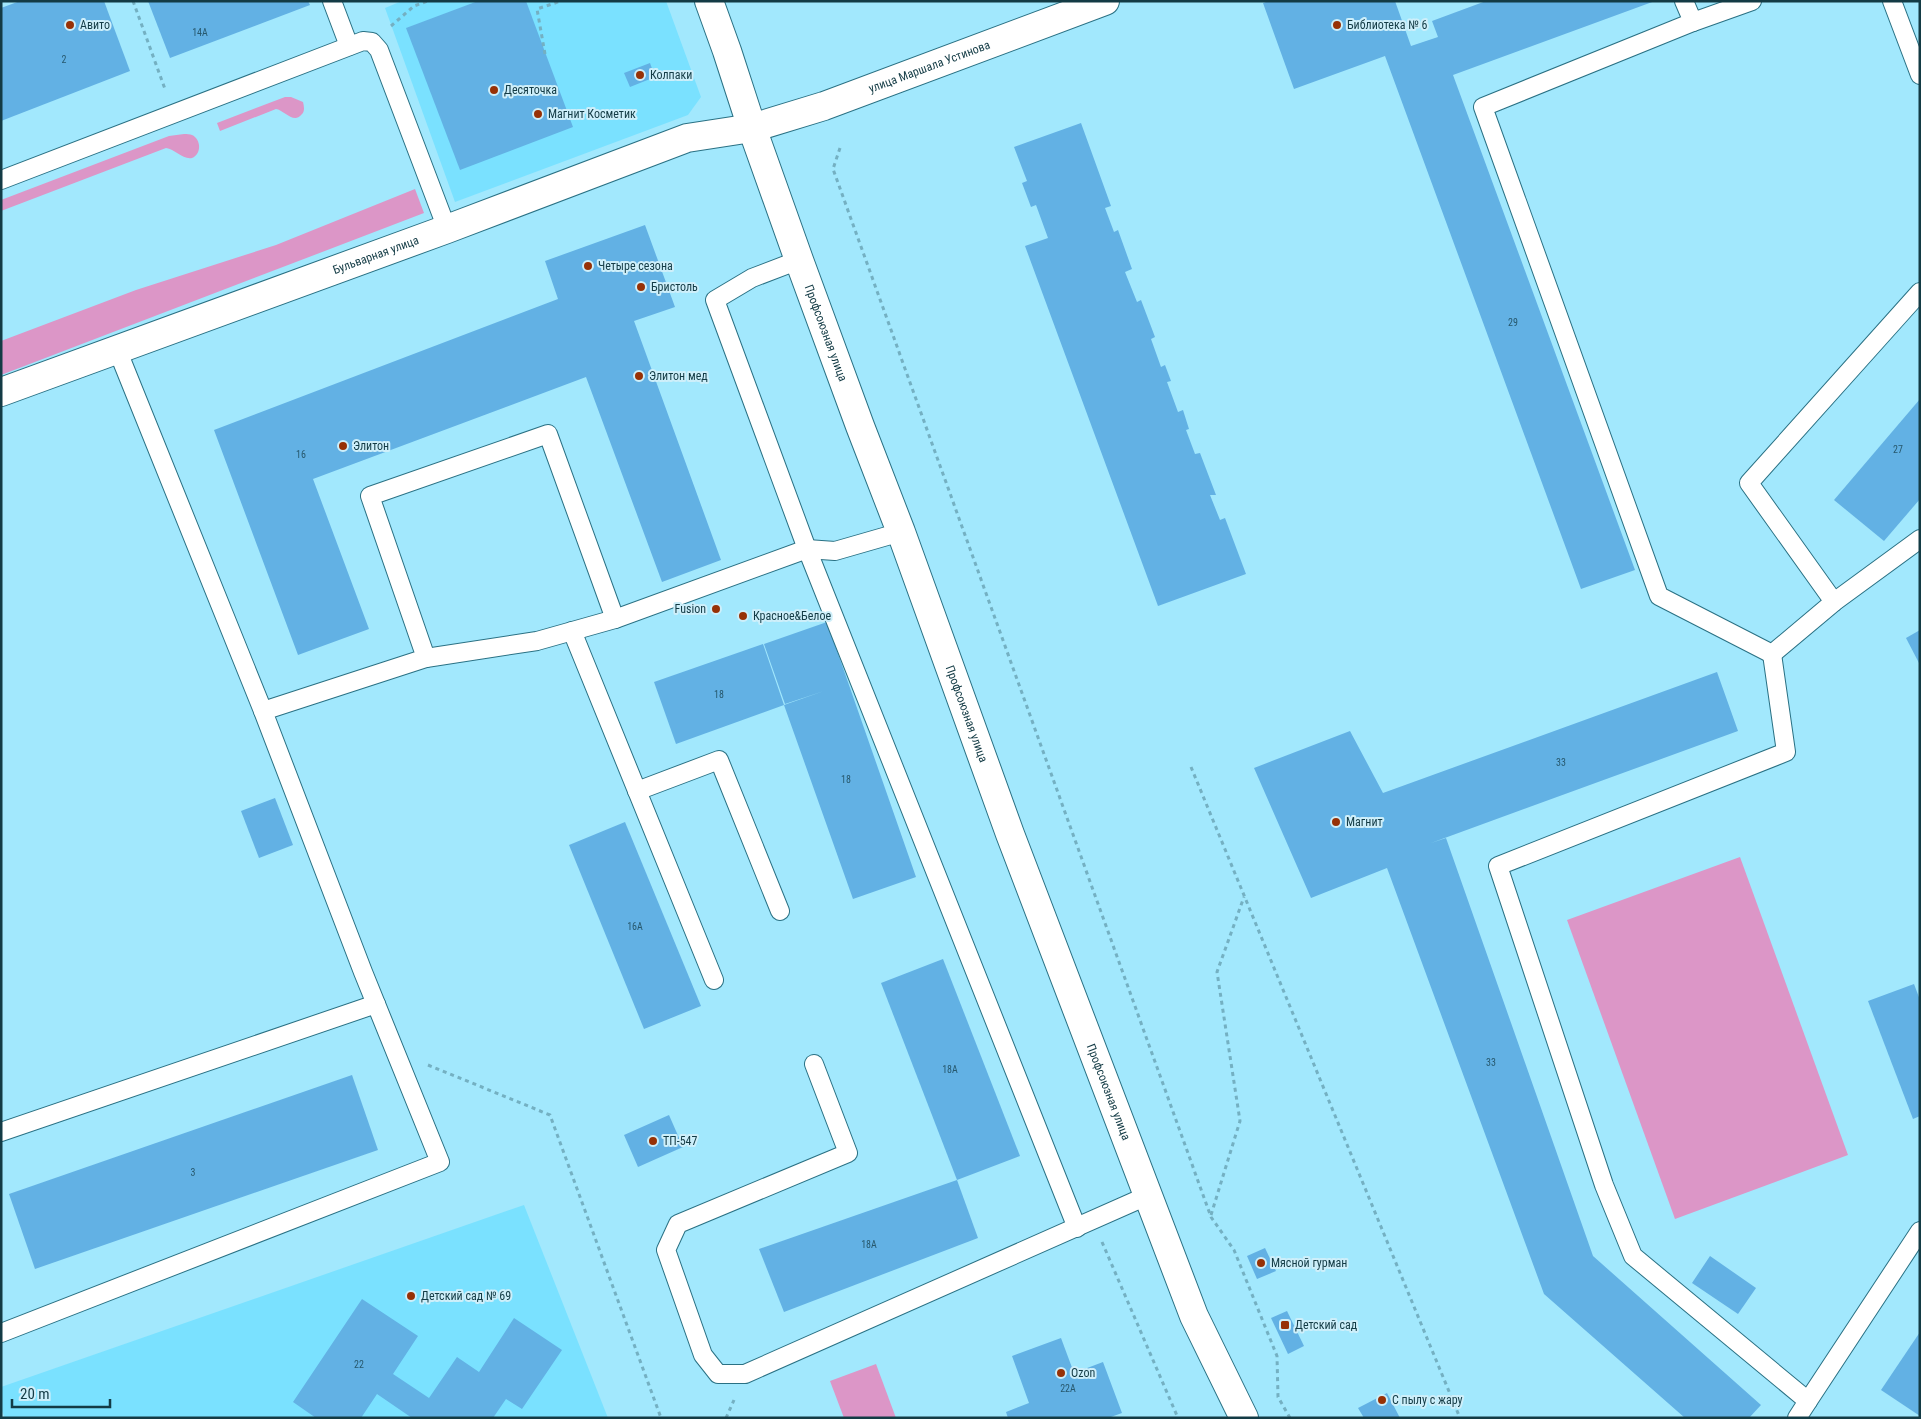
<svg xmlns="http://www.w3.org/2000/svg" width="1921" height="1419" font-family="'Roboto Condensed',sans-serif">
<style>
.built{fill:#7ae1ff}
.green{fill:#dc96c7}
.building{fill:#62b1e4}
.lines{fill:none;stroke-linecap:round;stroke-linejoin:round}
.service-casing{stroke:#2a7184;stroke-width:20}
.tertiary-casing{stroke:#2a7184;stroke-width:30}
.secondary-casing{stroke:#2a7184;stroke-width:30}
.path{stroke:#74b0c2;stroke-width:3;stroke-dasharray:4 4;stroke-linecap:butt}
.service{stroke:#fff;stroke-width:18}
.tertiary{stroke:#fff;stroke-width:28}
.secondary{stroke:#fff;stroke-width:28}
.poi-dot{fill:#973106;stroke:#ceeffa;stroke-width:2}
.labels{text-anchor:middle;stroke-width:4;stroke-linejoin:round;paint-order:stroke}
.number-label{font-size:10px;fill:#27586d}
.poi-label{font-size:12px;fill:#133b45;stroke:#ceeffa;text-anchor:start}
.street-label{font-size:12px;fill:#133b45;stroke:#ceeffa}
</style>
<rect width="100%" height="100%" fill="#a2e8fd"/>
<g class="built">
<polygon points="402,1 666,1 701,97 688,115 455,202 385,8"/>
<polygon points="524,1205 608,1418 5,1418 1,1409 1,1387"/>
</g>
<g class="green">
<path d="M285,97H291L303,102C304,106 305,111 302,114C294,125 284,110 276,109L220,131L217,123Z"/>
<path d="M184,134C187,134 190,134 192,135C201,139 202,154 192,158C183,160 175,149 166,148L1,211V200L169,136Z"/>
<polygon points="415,189 424,213 1,375 1,341 136,290 276,245"/>
<polygon points="1740,857 1848,1155 1675,1219 1567,920"/>
<polygon points="876,1364 896,1418 844,1418 830,1381"/>
</g>
<g class="building">
<polygon points="20,1 104,1 130,71 1,121 1,8"/>
<polygon points="148,1 308,1 310,5 170,58"/>
<polygon points="478,1 526,1 573,127 460,170 406,28"/>
<polygon points="1269,1 1395,1 1411,46 1438,37 1432,21 1486,1 1655,1 1453,75 1635,570 1581,589 1385,56 1294,89 1263,3"/>
<polygon points="650,63 655,77 630,87 624,73"/>
<polygon points="1081,123 1111,206 1105,208 1114,232 1118,230 1132,269 1125,272 1137,302 1141,300 1155,337 1151,339 1161,367 1165,365 1171,381 1167,382 1178,412 1183,410 1189,429 1186,430 1195,454 1200,453 1216,495 1210,495 1220,520 1225,518 1246,574 1158,606 1025,246 1048,238 1036,205 1031,207 1022,183 1027,181 1014,147"/>
<polygon points="645,225 675,307 634,321 721,560 662,582 586,377 313,479 369,629 298,655 214,430 558,299 545,261"/>
<polygon points="1920,399 1920,499 1884,541 1834,500"/>
<polygon points="827,622 916,877 853,899 784,705 824,691 785,704 764,644"/>
<polygon points="1920,630 1920,665 1906,638"/>
<polygon points="763,644 784,705 676,744 654,682"/>
<polygon points="1717,672 1738,731 1431,843 1446,838 1593,1256 1761,1405 1749,1418 1685,1418 1544,1294 1387,868 1311,898 1254,768 1350,731 1383,793"/>
<polygon points="275,798 293,845 259,858 241,811"/>
<polygon points="625,822 701,1006 644,1029 569,845"/>
<polygon points="943,959 1020,1156 957,1180 881,983"/>
<polygon points="1914,984 1920,1000 1920,1116 1913,1119 1868,1001"/>
<polygon points="352,1075 378,1150 35,1269 9,1194"/>
<polygon points="669,1115 683,1147 638,1167 624,1135"/>
<polygon points="957,1180 978,1238 784,1312 759,1249"/>
<polygon points="1265,1248 1276,1271 1257,1279 1247,1256"/>
<polygon points="1710,1256 1756,1288 1738,1314 1692,1283"/>
<polygon points="362,1299 418,1336 393,1374 429,1398 457,1357 479,1372 514,1318 562,1350 522,1409 506,1399 493,1418 412,1418 377,1394 361,1418 316,1418 293,1402"/>
<polygon points="1287,1311 1304,1346 1288,1354 1271,1318"/>
<polygon points="1920,1332 1920,1416 1881,1390"/>
<polygon points="1061,1338 1074,1373 1103,1362 1122,1413 1108,1418 1008,1418 1006,1412 1029,1403 1012,1356"/>
<polygon points="1387,1393 1400,1418 1364,1418 1358,1408"/>
</g>
<g class="lines">
<g class="service-casing">
<g id="service">
<polyline points="332,1 349,46"/>
<polyline points="1684,1 1693,22 1483,107 1659,596 1772,654 1834,602 1920,539"/>
<polyline points="1892,1 1920,75"/>
<polyline points="1693,22 1752,1"/>
<polyline points="1,180 363,41 372,42 379,50 447,229"/>
<polyline points="799,260 752,278 715,300 807,549 1077,1228"/>
<polyline points="1834,602 1749,483 1920,292"/>
<polyline points="572,631 714,980"/>
<polyline points="1772,654 1786,752 1498,866 1604,1185 1633,1256 1808,1401 1797,1418"/>
<polyline points="426,658 537,641 615,619"/>
<polyline points="263,711 426,658 370,496 548,434 615,619 807,549 835,551 901,532"/>
<polyline points="637,791 719,760 780,911"/>
<polyline points="814,1064 848,1153 678,1224 666,1250 703,1355 718,1374 745,1374 1149,1195"/>
<polyline points="1,1132 376,1004"/>
<polyline points="1,1333 440,1162 363,972 263,711 117,349"/>
<polyline points="1808,1401 1920,1231"/>
</g>
</g>
<g class="tertiary-casing">
<g id="tertiary">
<path id="s1" d="M1,392L447,229L687,138L752,128L824,106L1105,1"/>
</g>
</g>
<g class="secondary-casing">
<g id="secondary">
<path id="s2" d="M709,1L727,51L752,128L799,260L860,426L901,532L1010,834L1194,1316L1244,1418"/>
</g>
</g>
<g class="path">
<polyline points="133,1 165,89"/>
<polyline points="391,26 414,6 428,1"/>
<polyline points="545,54 537,9 561,1"/>
<polyline points="840,148 833,169 1211,1217 1234,1250 1277,1356 1278,1397 1290,1418"/>
<polyline points="1191,767 1460,1418"/>
<polyline points="428,1065 550,1115 661,1418"/>
<polyline points="1211,1215 1240,1121 1217,972 1244,897"/>
<polyline points="1102,1242 1178,1418"/>
<polyline points="726,1418 734,1400"/>
</g>
<use href="#service" class="service"/>
<use href="#tertiary" class="tertiary"/>
<use href="#secondary" class="secondary"/>
</g>
<g class="poi-dot">
<circle cx="70" cy="25" r="5"/>
<circle cx="1337" cy="25" r="5"/>
<circle cx="640" cy="75" r="5"/>
<circle cx="494" cy="90" r="5"/>
<circle cx="538" cy="114" r="5"/>
<circle cx="588" cy="266" r="5"/>
<circle cx="641" cy="287" r="5"/>
<circle cx="639" cy="376" r="5"/>
<circle cx="343" cy="446" r="5"/>
<circle cx="716" cy="609" r="5"/>
<circle cx="743" cy="616" r="5"/>
<circle cx="1336" cy="822" r="5"/>
<circle cx="653" cy="1141" r="5"/>
<circle cx="1261" cy="1263" r="5"/>
<circle cx="411" cy="1296" r="5"/>
<rect x="1280" y="1320" width="10" height="10" rx="2.5"/>
<circle cx="1061" cy="1373" r="5"/>
<circle cx="1382" cy="1400" r="5"/>
</g>
<g class="labels">
<g class="number-label">
<text x="200" y="36">14А</text>
<text x="64" y="63">2</text>
<text x="1513" y="326">29</text>
<text x="1898" y="453">27</text>
<text x="301" y="458">16</text>
<text x="719" y="698">18</text>
<text x="1561" y="766">33</text>
<text x="846" y="783">18</text>
<text x="635" y="930">16А</text>
<text x="1491" y="1066">33</text>
<text x="950" y="1073">18А</text>
<text x="193" y="1176">3</text>
<text x="869" y="1248">18А</text>
<text x="359" y="1368">22</text>
<text x="1068" y="1392">22А</text>
</g>
<g class="poi-label">
<text x="80" y="29">Авито</text>
<text x="1347" y="29">Библиотека № 6</text>
<text x="650" y="79">Колпаки</text>
<text x="504" y="94">Десяточка</text>
<text x="548" y="118">Магнит Косметик</text>
<text x="598" y="270">Четыре сезона</text>
<text x="651" y="291">Бристоль</text>
<text x="649" y="380">Элитон мед</text>
<text x="353" y="450">Элитон</text>
<text x="706" y="613" text-anchor="end">Fusion</text>
<text x="753" y="620">Красное&amp;Белое</text>
<text x="1346" y="826">Магнит</text>
<text x="663" y="1145">ТП-547</text>
<text x="1271" y="1267">Мясной гурман</text>
<text x="421" y="1300">Детский сад № 69</text>
<text x="1295" y="1329">Детский сад</text>
<text x="1071" y="1377">Ozon</text>
<text x="1392" y="1404">С пылу с жару</text>
</g>
<g class="street-label">
<text dy="4" stroke="none"><textPath href="#s1" startOffset="985">улица Маршала Устинова</textPath></text>
<text dy="4" stroke="none"><textPath href="#s1" startOffset="399">Бульварная улица</textPath></text>
<text dy="4" stroke="none"><textPath href="#s2" startOffset="352">Профсоюзная улица</textPath></text>
<text dy="4" stroke="none"><textPath href="#s2" startOffset="758">Профсоюзная улица</textPath></text>
<text dy="4" stroke="none"><textPath href="#s2" startOffset="1162">Профсоюзная улица</textPath></text>
</g>
</g>
<rect width="1921" height="1419" fill="none" stroke="#133b45" stroke-width="5"/>
<path d="M12 1399v8h98v-8" fill="none" stroke="#133b45" stroke-width="2.5"/>
<text x="20" y="1399" font-size="15" fill="#133b45" stroke="#ceeffa" stroke-width="4" paint-order="stroke">20 m</text>
</svg>
